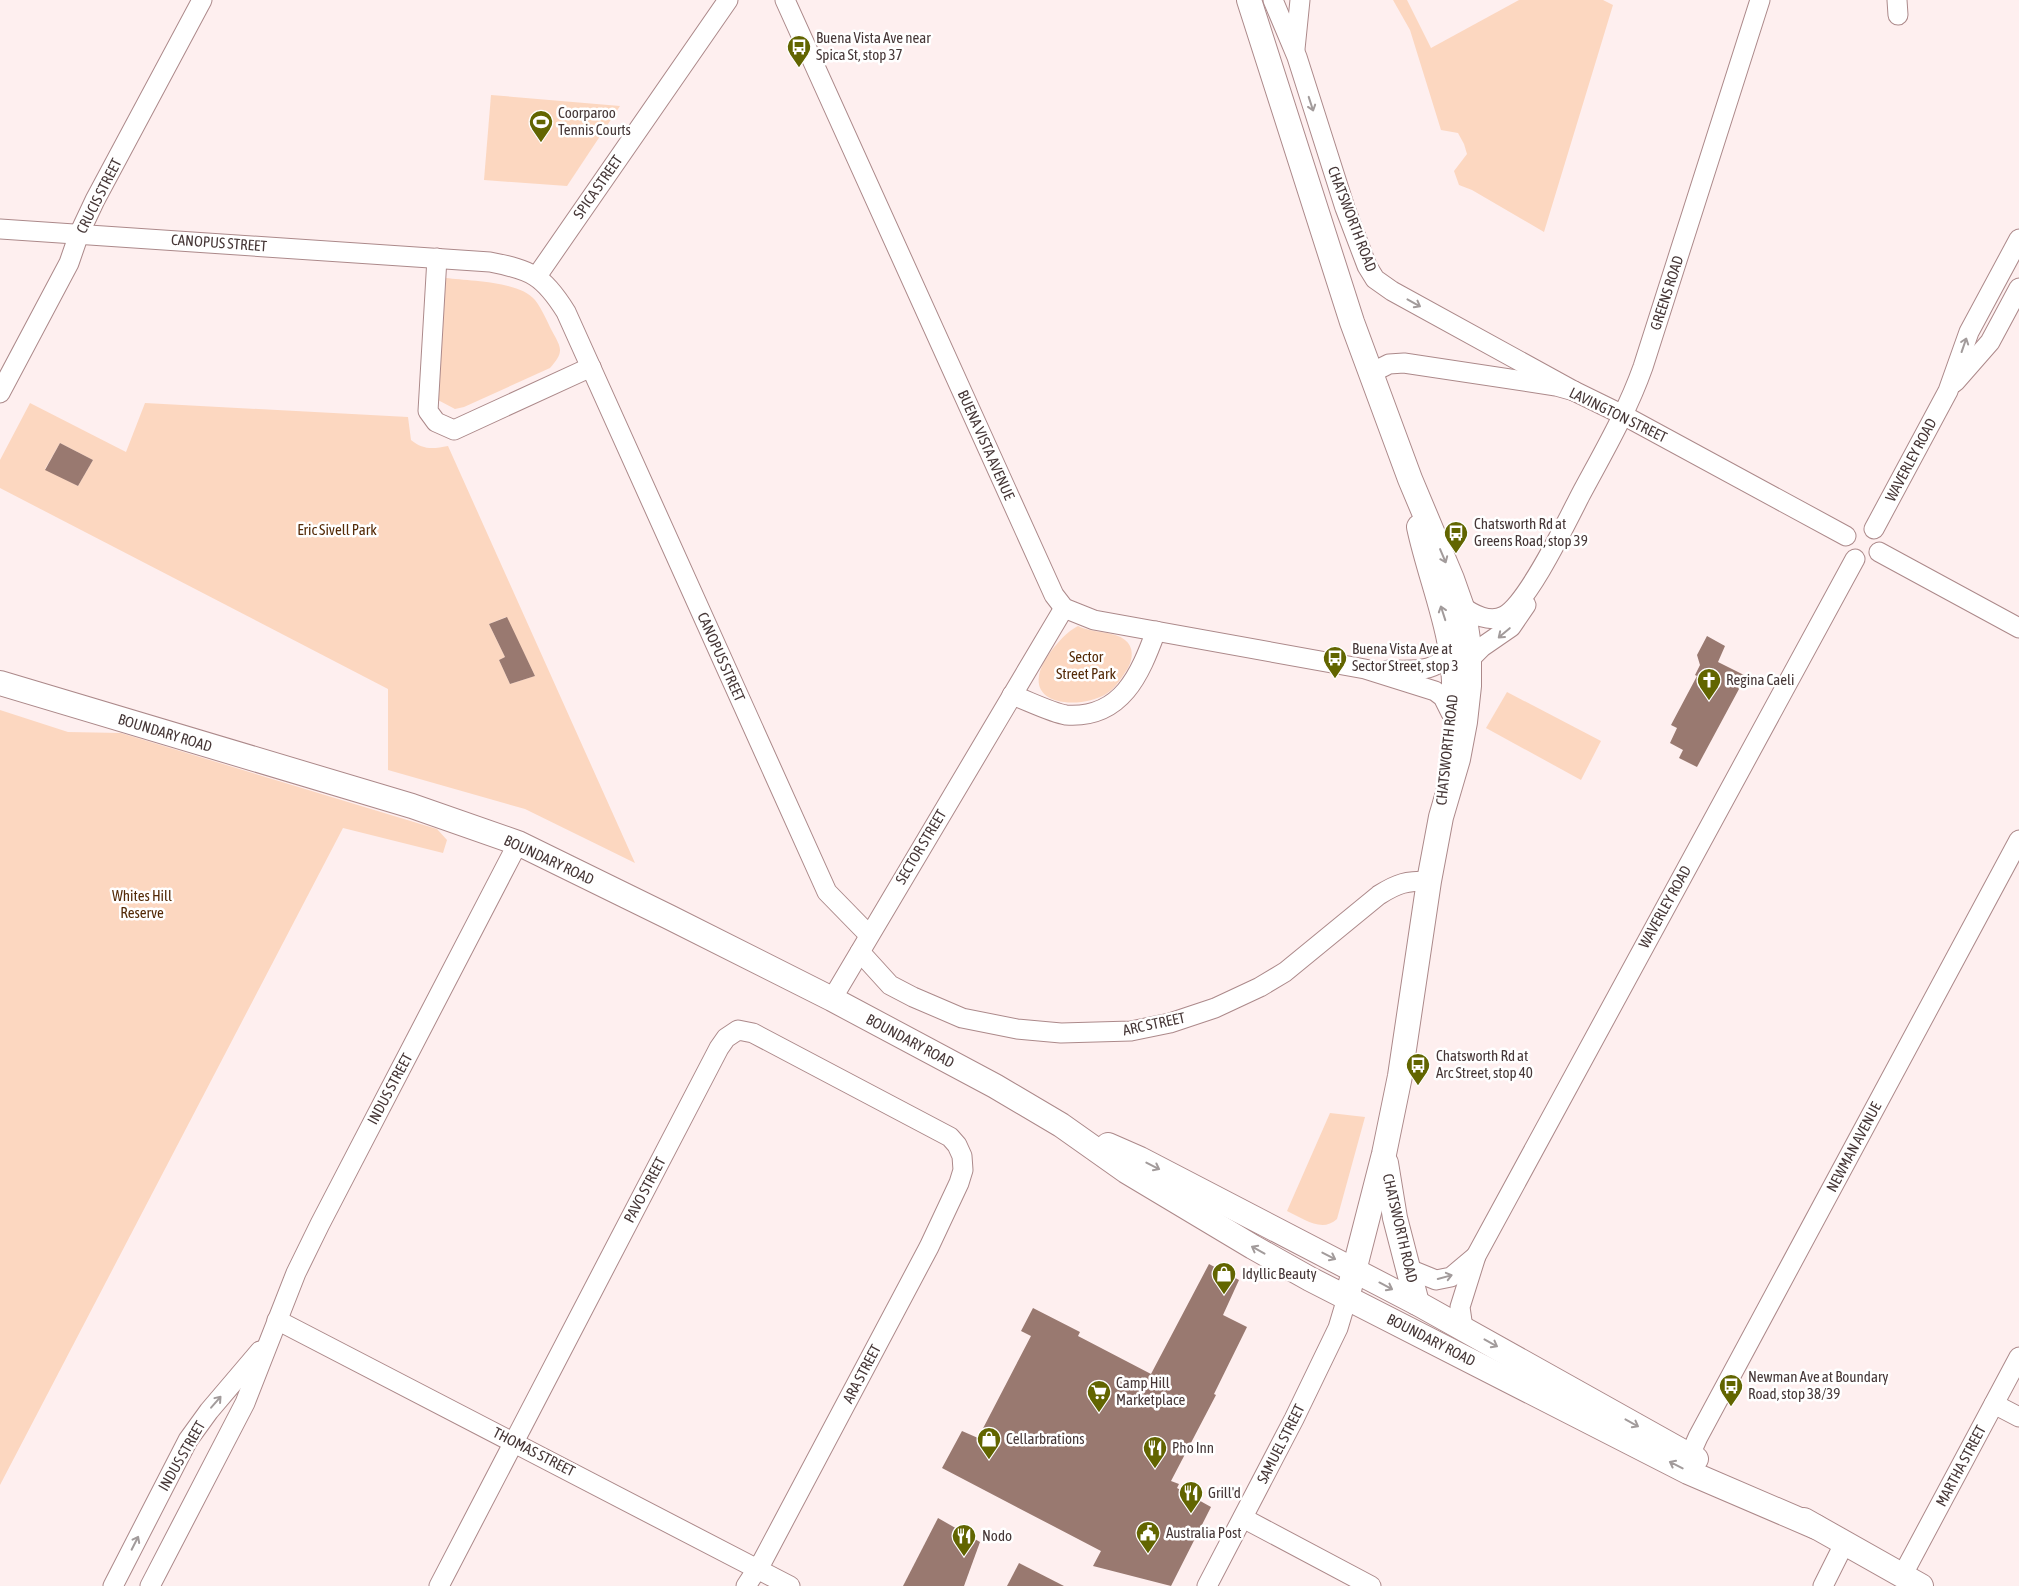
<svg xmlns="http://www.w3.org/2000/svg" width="2019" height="1586" font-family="'Asap Condensed',sans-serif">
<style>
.green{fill:#fcd7c0;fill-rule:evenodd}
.building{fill:#997970}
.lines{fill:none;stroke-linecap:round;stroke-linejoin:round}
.minor-casing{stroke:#ac898a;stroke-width:21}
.major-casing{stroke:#ac898a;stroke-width:26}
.minor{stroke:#fff;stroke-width:19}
.major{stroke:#fff;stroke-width:24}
.oneway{stroke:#a29b9b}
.labels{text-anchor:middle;stroke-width:5;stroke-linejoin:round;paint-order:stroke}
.poi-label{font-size:15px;fill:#463737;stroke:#fff;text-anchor:start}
.street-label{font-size:15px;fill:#463737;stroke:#fff}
.park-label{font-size:15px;fill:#542a07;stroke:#fff}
</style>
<rect width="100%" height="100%" fill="#feefef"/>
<g class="green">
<polygon points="1393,0 1407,0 1431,48 1519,0 1603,0 1613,5 1544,232 1472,190 1459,185 1454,171 1467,154 1464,144 1458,133 1441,130 1410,30"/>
<polygon points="491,95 620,106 567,186 484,180"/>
<path d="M446,278C469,281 520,281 535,300C542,309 547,321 552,331C562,349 564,352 550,368L464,407L455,409L436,399Z"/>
<path d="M30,403L126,452L145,403L408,417L411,440C423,450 433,449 448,446L635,863L525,809L388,770V689L0,488V460ZM60,443L93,460L78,486L45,469ZM506,617L535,676L510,684L499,660L505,657L489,624Z"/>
<path d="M1078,626C1091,633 1115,631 1125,640C1134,647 1133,659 1128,668C1122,677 1116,688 1106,694C1082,709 1024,707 1042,666C1049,652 1064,633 1078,626Z"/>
<polygon points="1507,692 1601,741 1581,780 1486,728"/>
<polygon points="0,710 68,732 121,733 437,829 447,840 443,853 343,828 0,1485"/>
<path d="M1330,1113L1365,1117L1337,1219C1322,1233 1304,1219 1287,1211Z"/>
</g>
<g class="building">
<polygon points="60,443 93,460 78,486 45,470"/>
<polygon points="507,617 535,676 510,684 499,660 505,657 489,624"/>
<polygon points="1707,636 1725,646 1718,662 1746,676 1697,767 1679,758 1683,750 1670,743 1677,728 1671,725 1697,676 1695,675 1700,665 1697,655"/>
<polygon points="1209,1264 1239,1280 1223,1315 1247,1327 1214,1394 1216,1395 1171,1481 1179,1484 1177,1488 1211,1507 1171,1586 1093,1566 1101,1551 942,1468 962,1431 978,1438 1031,1336 1021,1331 1033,1308 1080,1332 1078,1336 1151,1374"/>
<polygon points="938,1518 980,1542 964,1586 903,1586"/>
<polygon points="1019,1563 1064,1586 1007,1586"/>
</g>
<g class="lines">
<g class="minor-casing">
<g id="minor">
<polyline points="785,0 1054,595 1064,608 1094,620 1365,669 1435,691 1443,697 1451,713"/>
<polyline points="1273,0 1297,57 1345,208 1367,266 1375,279 1392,291 1574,391"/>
<polyline points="1897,0 1898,15"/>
<polyline points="1295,49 1300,0"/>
<path d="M0,229L490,262C531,270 543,275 566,312L827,892L869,935"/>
<polyline points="437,258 428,411 436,422 454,430 591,367"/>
<polyline points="537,276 728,0"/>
<polyline points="1371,373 1389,364 1404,363 1556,386 1574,391 1623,415 1846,536"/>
<polyline points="1955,382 1990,342 2019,288"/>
<polyline points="0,393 69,263 79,234 95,200 202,0"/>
<polyline points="1874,529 1948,391 1969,332 2019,239"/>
<polyline points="1879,552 2019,628"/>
<path d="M1462,606C1473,615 1490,623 1504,616C1528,603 1567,521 1581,494C1603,453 1627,412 1643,367L1760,0"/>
<polyline points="1470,659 1482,647 1511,627 1526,605"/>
<path d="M1388,670C1413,670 1439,674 1452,648"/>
<path d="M1012,695C1026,700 1052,713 1066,715C1122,719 1140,674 1156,631"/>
<path d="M860,952L890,985L913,997L962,1018L1017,1029L1061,1033L1131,1031L1170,1023L1215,1008L1260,987L1285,972L1379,895C1398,883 1406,881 1429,881"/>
<polyline points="832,999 1064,608"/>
<polyline points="1409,1269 1436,1280 1451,1277 1476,1256"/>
<polyline points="277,1320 790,1586"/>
<polyline points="1463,1328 1460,1307 1476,1256 1855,559"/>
<polyline points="1994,1404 2019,1417"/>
<polyline points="1690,1455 1698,1437 2019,840"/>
<polyline points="1243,1518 1371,1586"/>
<polyline points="1902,1576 2019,1357"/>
<polyline points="113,1586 188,1440 209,1411 260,1351"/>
<polyline points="150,1586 245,1403 296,1273 320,1224 518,843"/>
<polyline points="439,1586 719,1048 726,1038 738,1030 753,1033 950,1137 957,1145 962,1156 963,1170 959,1183 929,1247 763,1560 746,1586"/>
<polyline points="1207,1586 1294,1419 1338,1328 1347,1298"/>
<polyline points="1823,1586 1844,1544"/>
</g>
</g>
<g class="major-casing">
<g id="major">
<polyline points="1249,0 1352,322 1410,479 1452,579 1464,613 1469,646 1469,686 1465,722 1458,759 1441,817 1429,881 1400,1076 1384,1154 1347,1298"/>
<path d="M1419,527C1431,583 1456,636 1454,694"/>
<polyline points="0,683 412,806 518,843 669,917 832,999 995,1086 1061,1125 1126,1171 1253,1247 1310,1279 1688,1472 1816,1527"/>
<polyline points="1108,1145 1140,1159 1417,1303 1696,1459"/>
<polyline points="1386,1163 1395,1218 1417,1303"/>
<polyline points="1804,1520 1921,1586"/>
</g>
</g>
<use href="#minor" class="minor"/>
<use href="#major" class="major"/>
</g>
<defs><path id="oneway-shaft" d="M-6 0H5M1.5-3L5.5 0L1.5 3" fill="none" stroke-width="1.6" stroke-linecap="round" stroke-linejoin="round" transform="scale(1.25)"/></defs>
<g class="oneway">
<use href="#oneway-shaft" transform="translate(1311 104) rotate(72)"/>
<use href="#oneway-shaft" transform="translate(1414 303) rotate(29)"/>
<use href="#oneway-shaft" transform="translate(1964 345) rotate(-71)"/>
<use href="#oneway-shaft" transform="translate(1443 556) rotate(67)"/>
<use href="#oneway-shaft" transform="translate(1443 613) rotate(-108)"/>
<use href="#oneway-shaft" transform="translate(1504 633) rotate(140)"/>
<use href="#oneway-shaft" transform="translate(1153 1166) rotate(27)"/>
<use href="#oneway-shaft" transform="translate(1258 1250) rotate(-151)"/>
<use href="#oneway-shaft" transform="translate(1329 1256) rotate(27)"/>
<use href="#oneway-shaft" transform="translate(1445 1277) rotate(-15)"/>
<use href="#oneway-shaft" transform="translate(1386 1286) rotate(28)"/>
<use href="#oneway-shaft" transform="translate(1491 1343) rotate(29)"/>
<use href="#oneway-shaft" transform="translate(216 1402) rotate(-49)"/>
<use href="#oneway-shaft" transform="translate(1632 1423) rotate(29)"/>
<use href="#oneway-shaft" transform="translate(1676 1465) rotate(-153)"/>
<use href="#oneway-shaft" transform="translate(135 1543) rotate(-63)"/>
</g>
<defs>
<g id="bus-pin" transform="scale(1.25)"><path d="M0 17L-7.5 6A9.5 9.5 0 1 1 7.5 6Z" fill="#626500" stroke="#fff"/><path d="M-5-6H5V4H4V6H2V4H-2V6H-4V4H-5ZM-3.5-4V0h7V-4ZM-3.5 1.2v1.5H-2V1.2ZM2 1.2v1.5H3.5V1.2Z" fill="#fff"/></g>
<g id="stadium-pin" transform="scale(1.25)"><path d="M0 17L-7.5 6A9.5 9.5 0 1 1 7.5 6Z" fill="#626500" stroke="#fff"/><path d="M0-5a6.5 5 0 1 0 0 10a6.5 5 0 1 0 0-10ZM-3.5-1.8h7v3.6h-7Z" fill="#fff"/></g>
<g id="church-pin" transform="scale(1.25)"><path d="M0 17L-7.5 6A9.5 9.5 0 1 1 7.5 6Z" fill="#626500" stroke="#fff"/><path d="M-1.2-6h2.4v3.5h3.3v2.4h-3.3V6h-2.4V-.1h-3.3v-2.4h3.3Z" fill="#fff"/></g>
<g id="shop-pin" transform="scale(1.25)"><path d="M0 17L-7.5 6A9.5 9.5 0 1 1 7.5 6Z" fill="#626500" stroke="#fff"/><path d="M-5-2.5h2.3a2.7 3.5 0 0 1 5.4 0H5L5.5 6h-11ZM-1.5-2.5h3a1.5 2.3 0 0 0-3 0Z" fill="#fff"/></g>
<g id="supermarket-pin" transform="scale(1.25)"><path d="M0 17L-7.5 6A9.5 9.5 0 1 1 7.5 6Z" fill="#626500" stroke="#fff"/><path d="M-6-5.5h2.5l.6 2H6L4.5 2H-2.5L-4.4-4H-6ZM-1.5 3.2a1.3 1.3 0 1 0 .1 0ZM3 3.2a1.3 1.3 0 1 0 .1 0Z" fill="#fff"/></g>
<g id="restaurant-pin" transform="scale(1.25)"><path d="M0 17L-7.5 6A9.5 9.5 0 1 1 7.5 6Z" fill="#626500" stroke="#fff"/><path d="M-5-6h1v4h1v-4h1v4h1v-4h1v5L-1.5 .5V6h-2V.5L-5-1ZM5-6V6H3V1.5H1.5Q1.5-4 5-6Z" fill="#fff"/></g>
<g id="civic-pin" transform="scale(1.25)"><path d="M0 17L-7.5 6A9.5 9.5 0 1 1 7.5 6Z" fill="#626500" stroke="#fff"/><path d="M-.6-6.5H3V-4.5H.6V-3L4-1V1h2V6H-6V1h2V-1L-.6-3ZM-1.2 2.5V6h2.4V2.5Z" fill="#fff"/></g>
</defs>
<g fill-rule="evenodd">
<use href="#bus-pin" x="799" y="47"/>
<use href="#stadium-pin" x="541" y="122"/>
<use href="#bus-pin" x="1456" y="533"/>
<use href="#bus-pin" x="1335" y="658"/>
<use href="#church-pin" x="1709" y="680"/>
<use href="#bus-pin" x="1418" y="1065"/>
<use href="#shop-pin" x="1224" y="1274"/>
<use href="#bus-pin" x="1731" y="1386"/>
<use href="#supermarket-pin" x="1099" y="1392"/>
<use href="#shop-pin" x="989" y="1439"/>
<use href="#restaurant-pin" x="1155" y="1448"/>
<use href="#restaurant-pin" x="1191" y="1493"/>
<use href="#civic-pin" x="1148" y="1533"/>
<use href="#restaurant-pin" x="964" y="1536"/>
</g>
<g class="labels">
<g class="poi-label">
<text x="816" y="43">Buena Vista Ave near<tspan x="816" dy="17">Spica St, stop 37</tspan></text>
<text x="558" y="118">Coorparoo<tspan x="558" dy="17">Tennis Courts</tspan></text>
<text x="1474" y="529">Chatsworth Rd at<tspan x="1474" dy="17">Greens Road, stop 39</tspan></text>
<text x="1352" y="654">Buena Vista Ave at<tspan x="1352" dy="17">Sector Street, stop 3</tspan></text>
<text x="1726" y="685">Regina Caeli</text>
<text x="1436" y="1061">Chatsworth Rd at<tspan x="1436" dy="17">Arc Street, stop 40</tspan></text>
<text x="1242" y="1279">Idyllic Beauty</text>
<text x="1748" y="1382">Newman Ave at Boundary<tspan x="1748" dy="17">Road, stop 38/39</tspan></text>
<text x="1116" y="1388">Camp Hill<tspan x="1116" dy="17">Marketplace</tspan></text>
<text x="1006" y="1444">Cellarbrations</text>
<text x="1172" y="1453">Pho Inn</text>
<text x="1208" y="1498">Grill'd</text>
<text x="1166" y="1538">Australia Post</text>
<text x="982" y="1541">Nodo</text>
</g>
<g class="street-label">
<text transform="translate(598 187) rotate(-55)" y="5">SPICA STREET</text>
<text transform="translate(99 196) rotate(-63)" y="5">CRUCIS STREET</text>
<text transform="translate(1352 219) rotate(69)" y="5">CHATSWORTH ROAD</text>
<text transform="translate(219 243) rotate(4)" y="5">CANOPUS STREET</text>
<text transform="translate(1667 293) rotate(-72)" y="5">GREENS ROAD</text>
<text transform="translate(1618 415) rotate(26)" y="5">LAVINGTON STREET</text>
<text transform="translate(986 445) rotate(66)" y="5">BUENA VISTA AVENUE</text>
<text transform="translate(1911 460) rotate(-62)" y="5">WAVERLEY ROAD</text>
<text transform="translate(721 657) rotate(66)" y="5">CANOPUS STREET</text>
<text transform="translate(165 733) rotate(17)" y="5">BOUNDARY ROAD</text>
<text transform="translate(1447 750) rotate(-84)" y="5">CHATSWORTH ROAD</text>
<text transform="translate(921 847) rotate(-59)" y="5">SECTOR STREET</text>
<text transform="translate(549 860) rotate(25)" y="5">BOUNDARY ROAD</text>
<text transform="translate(1665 907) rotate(-61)" y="5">WAVERLEY ROAD</text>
<text transform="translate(1154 1024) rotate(-12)" y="5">ARC STREET</text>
<text transform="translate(910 1041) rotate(28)" y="5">BOUNDARY ROAD</text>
<text transform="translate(390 1089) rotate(-62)" y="5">INDUS STREET</text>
<text transform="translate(1854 1147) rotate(-62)" y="5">NEWMAN AVENUE</text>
<text transform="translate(645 1190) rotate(-62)" y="5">PAVO STREET</text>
<text transform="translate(1400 1228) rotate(77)" y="5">CHATSWORTH ROAD</text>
<text transform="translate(1431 1340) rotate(27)" y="5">BOUNDARY ROAD</text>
<text transform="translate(862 1374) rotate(-62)" y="5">ARA STREET</text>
<text transform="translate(1281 1444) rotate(-63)" y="5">SAMUEL STREET</text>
<text transform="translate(534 1452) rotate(27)" y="5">THOMAS STREET</text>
<text transform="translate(182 1456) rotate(-60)" y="5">INDUS STREET</text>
<text transform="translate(1961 1466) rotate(-62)" y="5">MARTHA STREET</text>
</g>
<g class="park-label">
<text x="337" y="535">Eric Sivell Park</text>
<text x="1086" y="662">Sector<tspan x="1086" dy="17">Street Park</tspan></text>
<text x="142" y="901">Whites Hill<tspan x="142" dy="17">Reserve</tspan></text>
</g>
</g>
</svg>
